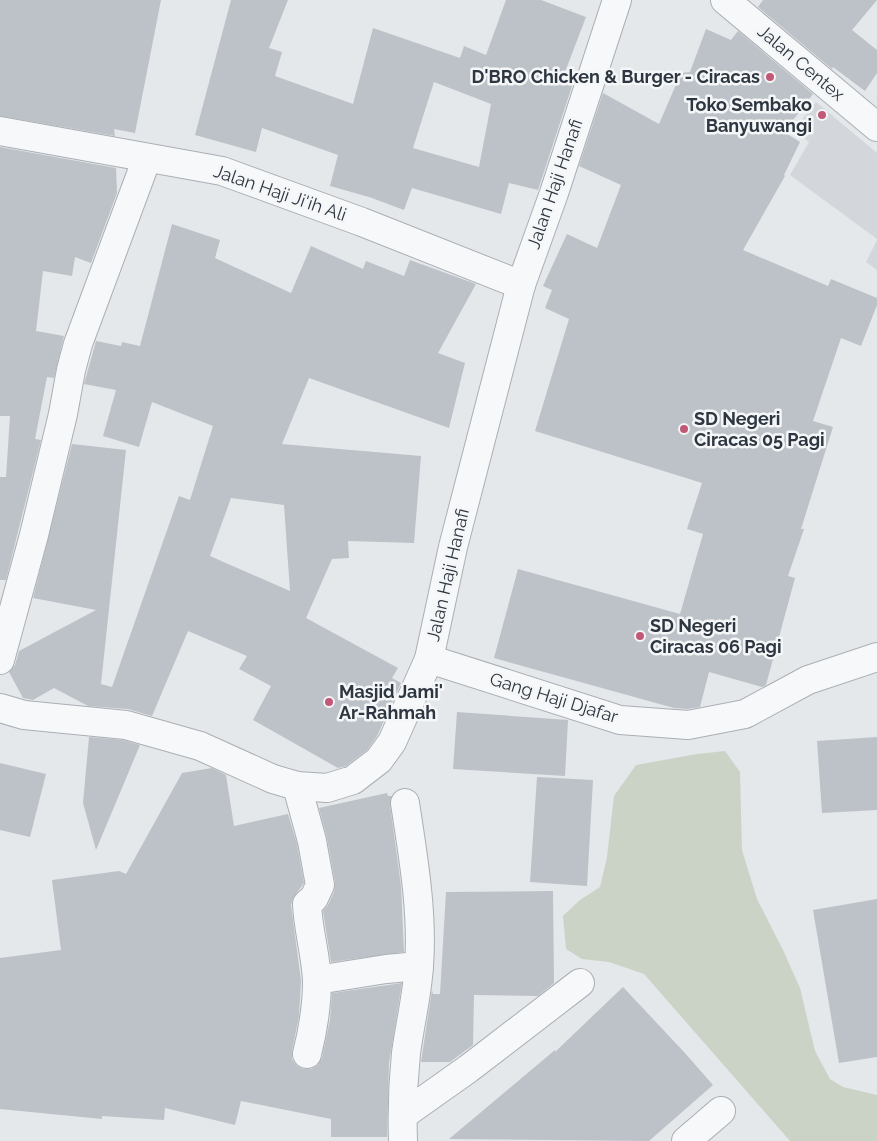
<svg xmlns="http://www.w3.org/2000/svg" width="877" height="1141" font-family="Raleway,sans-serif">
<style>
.built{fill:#d3d7dc}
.green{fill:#cbd3c6}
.building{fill:#bcc2c7;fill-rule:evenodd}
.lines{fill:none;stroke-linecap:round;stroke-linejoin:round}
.minor-casing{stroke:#aaafb5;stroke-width:30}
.minor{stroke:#f7f8f9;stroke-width:28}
.poi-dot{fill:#c05876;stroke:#f4f6f8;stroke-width:2}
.labels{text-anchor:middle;stroke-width:5;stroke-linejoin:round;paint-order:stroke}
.street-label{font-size:18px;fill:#2e3741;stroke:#f4f6f8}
.poi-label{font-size:18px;font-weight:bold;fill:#2e3741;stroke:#f4f6f8;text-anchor:start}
</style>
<rect width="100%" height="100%" fill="#e4e8eb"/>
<g class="built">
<polygon points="816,102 877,153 877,239 790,175 809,142 794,130"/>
<polygon points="877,240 877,270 866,262"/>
</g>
<polygon class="green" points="725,751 740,772 742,850 757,899 783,950 800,988 815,1051 830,1079 843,1087 877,1095 877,1141 790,1141 644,974 609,962 582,959 566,949 563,916 580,900 600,887 607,857 614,796 636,765 697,754"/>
<g class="building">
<polygon points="0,0 161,0 135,133 114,129 115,136 0,116"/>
<path d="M231,0H288L269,48L282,52L275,76L353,104L373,28L460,58L464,46L486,55L506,0H541L586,17L565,72L575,77L538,190L509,183L501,214L412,188L404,210L369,197L330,186L338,155L262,128L256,152L195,135ZM434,82L491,104L479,167L413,148Z"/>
<polygon points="763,0 877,0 852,30 877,50 877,73 865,91 833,67 832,69 758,7"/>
<polygon points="706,29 731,40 738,31 813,94 784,132 800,142 784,175 785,176 743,250 828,286 831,279 877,298 877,305 861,346 841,338 813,421 833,427 801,529 804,529 788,576 795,578 766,685 762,687 709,672 700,707 687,709 674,708 494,658 518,569 680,614 703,534 687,529 702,483 535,431 569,319 545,308 552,290 543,286 567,234 597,248 621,185 579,166 603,93 659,124 681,73 690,72"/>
<polygon points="0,147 116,168 117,193 91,263 75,257 72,276 43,271 36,331 64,336 54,378 47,377 35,439 41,440 6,580 0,580 0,477 6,477 10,416 0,416"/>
<path d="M172,224L220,240L215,258L291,293L311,246L363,269L366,261L404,276L410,260L476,284L438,353L465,363L449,428L309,378L282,444L421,456L414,543L348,541L349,558L332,559L306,618L398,668L392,678L401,683L377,736L368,749L346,766L338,768L253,720L271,686L239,669L247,656L188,631L152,716L128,709L88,706L54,688L33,700L23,698L9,672L15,665L19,651L96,610L33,598L72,444L126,450L101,684L112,687L179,496L190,500L213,426L152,402L139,447L103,436L116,390L84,384L96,341L121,346L122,342L140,346ZM231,498L284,505L290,591L210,556Z"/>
<polygon points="457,712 568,720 565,776 453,769"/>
<polygon points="89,737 123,740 140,745 96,850 83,803"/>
<polygon points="877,737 877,810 822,813 817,741"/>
<polygon points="0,763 46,774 30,837 0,830"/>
<polygon points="212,768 226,775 234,826 288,814 297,844 304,883 293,898 291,905 301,981 299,1016 292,1051 292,1059 296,1065 303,1069 311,1069 318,1065 322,1058 330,1020 332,993 402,983 389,1063 387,1137 331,1137 331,1119 241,1101 235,1125 165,1108 164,1120 102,1116 102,1119 0,1109 0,958 61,950 52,880 119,871 126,874 182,773"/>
<polygon points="537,777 593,780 587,886 530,882"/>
<polygon points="387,793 388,796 392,796 390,805 401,886 404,952 331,962 323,911 328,905 334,892 335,882 327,838 319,808"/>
<polygon points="553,891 554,983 538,996 474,995 473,1045 450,1062 421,1062 432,990 433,994 440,994 446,892"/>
<polygon points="877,899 877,1057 839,1063 813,910"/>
<polygon points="623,987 684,1052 713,1085 649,1141 449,1139 555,1050 555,1052"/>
</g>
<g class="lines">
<g class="minor-casing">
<g id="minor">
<polyline points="725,0 877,127"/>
<polyline points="0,131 222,171 362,222 521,285"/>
<polyline points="429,659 620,720 688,725 745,714 808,680 877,657"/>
<polyline points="0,660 34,535 63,414 71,370 78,344 147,158"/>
<polyline points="0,708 24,715 126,725 200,746 273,779 297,786 327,788 353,780 379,760 392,742 429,659 453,547 521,285 554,193 617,0"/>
<path d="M297,786L312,841L320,885L314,898L307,904C308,930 316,955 317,981C317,1006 313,1030 307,1054"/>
<polyline points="317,980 386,969 419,966"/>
<polyline points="403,1115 468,1069 580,983"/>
<path d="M403,1141C402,1112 403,1082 406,1053C410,1024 417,996 419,966C423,912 413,856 405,803"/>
<polyline points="686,1141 721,1111"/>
</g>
</g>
<use href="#minor" class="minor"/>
</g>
<g class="poi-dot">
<circle cx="770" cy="77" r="5"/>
<circle cx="822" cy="115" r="5"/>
<circle cx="684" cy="429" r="5"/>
<circle cx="640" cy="636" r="5"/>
<circle cx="329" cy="702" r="5"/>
</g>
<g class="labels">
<g class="street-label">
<text transform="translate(801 63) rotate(40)" y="6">Jalan Centex</text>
<text transform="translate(555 184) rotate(-71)" y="6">Jalan Haji Hanafi</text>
<text transform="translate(280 193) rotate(19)" y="6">Jalan Haji Ji'ih Ali</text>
<text transform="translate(448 575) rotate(-77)" y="6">Jalan Haji Hanafi</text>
<text transform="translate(554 698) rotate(17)" y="6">Gang Haji Djafar</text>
</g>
<g class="poi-label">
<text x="760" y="83" text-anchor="end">D'BRO Chicken &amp; Burger - Ciracas</text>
<text x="812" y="111" text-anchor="end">Toko Sembako<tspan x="812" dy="21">Banyuwangi</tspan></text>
<text x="694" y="425">SD Negeri<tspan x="694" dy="21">Ciracas 05 Pagi</tspan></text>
<text x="650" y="632">SD Negeri<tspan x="650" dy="21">Ciracas 06 Pagi</tspan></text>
<text x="339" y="698">Masjid Jami'<tspan x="339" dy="21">Ar-Rahmah</tspan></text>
</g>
</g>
</svg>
